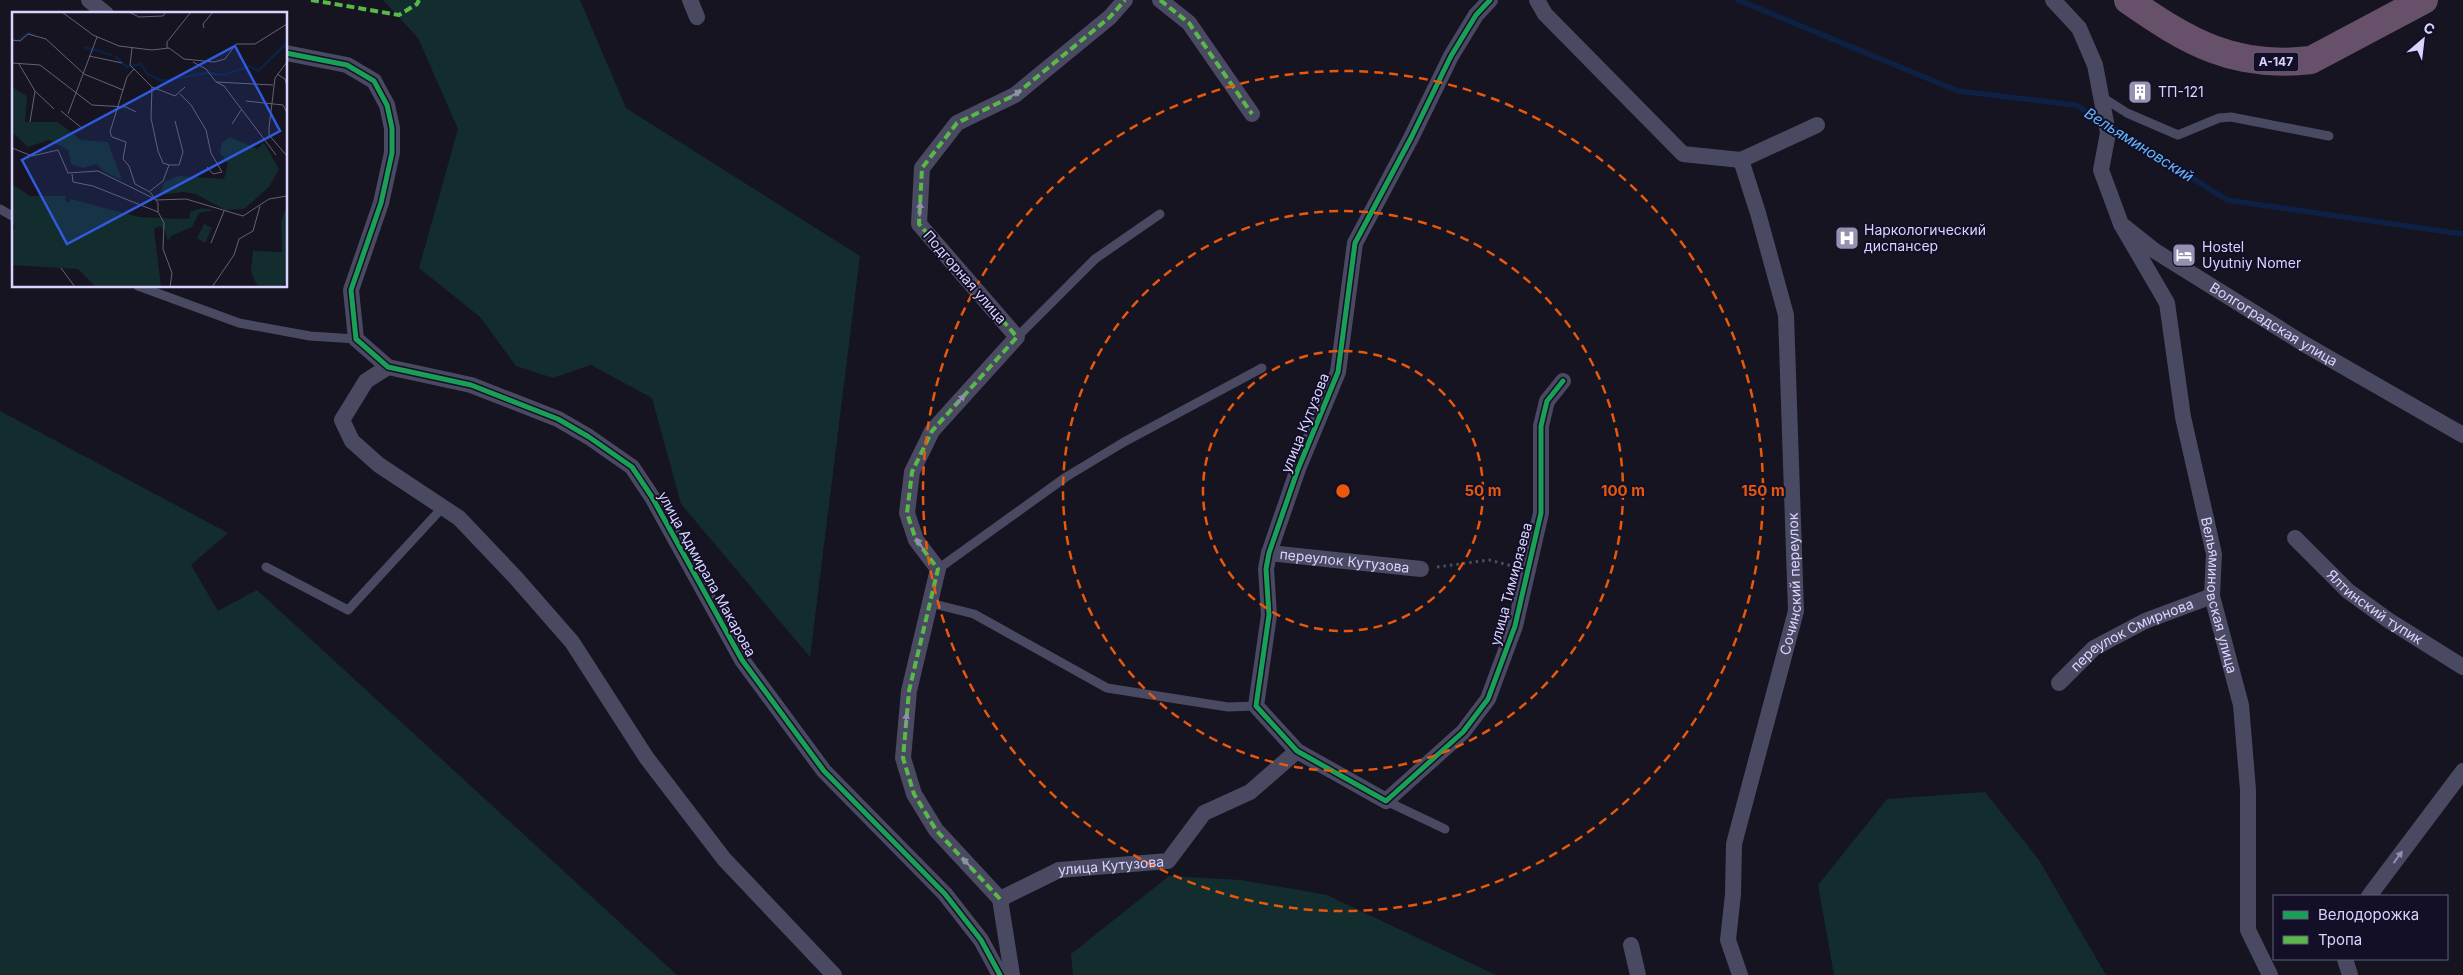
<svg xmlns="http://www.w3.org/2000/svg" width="2463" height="975" font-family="Inter,sans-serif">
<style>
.green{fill:#132c2d}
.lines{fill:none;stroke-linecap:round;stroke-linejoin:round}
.stream{stroke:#0d2144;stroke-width:5.5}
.path{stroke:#44505f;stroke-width:3;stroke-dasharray:2.5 4;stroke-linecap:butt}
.lane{stroke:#4a4962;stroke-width:9}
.street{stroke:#4a4962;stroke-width:16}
.highway{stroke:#67516a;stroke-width:28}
.quiet{stroke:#58b947;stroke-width:4;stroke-dasharray:8 4;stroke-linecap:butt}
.cycleway-casing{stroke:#130f26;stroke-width:8}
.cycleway{stroke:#1a9f57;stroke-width:5}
.oneway{fill:#928eb0}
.ring{fill:none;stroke:#e8590c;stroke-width:2.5;stroke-dasharray:9 6}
.labels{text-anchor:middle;stroke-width:4;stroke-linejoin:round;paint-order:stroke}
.shield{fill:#130f26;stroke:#9e99be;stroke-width:1}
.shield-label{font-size:12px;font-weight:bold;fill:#d9d4ff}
.poi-label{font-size:14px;fill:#d9d4ff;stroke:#130f26;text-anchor:start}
.street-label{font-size:14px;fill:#d9d4ff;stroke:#130f26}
.water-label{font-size:15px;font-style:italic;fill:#62b6ff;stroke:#130f26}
.inset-river{fill:none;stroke:#0d2144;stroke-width:2.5}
.inset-road{fill:none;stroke:#64617a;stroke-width:1}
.view{fill:#305bdc;fill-opacity:0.15;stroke:#305bdc;stroke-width:2.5}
.inset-edge{fill:none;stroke:#d9d4ff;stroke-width:2.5}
.centre{fill:#e8590c;stroke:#130f26;stroke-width:2.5}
.ring-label{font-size:15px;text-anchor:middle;font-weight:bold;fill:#e8590c;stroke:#130f26;stroke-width:4;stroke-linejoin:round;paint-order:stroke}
</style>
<rect width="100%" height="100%" fill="#161421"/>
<g class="green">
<polygon points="383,0 580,0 626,108 860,256 810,657 681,504 652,398 591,365 553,378 516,366 480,317 419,268 458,129 418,38"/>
<polygon points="0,411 228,533 191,565 218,611 257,590 677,975 0,975"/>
<polygon points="1985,792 2039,860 2106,975 1834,975 1818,885 1887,799"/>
<polygon points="1169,876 1241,880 1327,895 1496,975 1073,975 1071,954"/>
</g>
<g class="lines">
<g class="stream">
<polyline points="1738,0 1958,91 2076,105 2103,122"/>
<polyline points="2111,127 2227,200 2463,234"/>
</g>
<polyline class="path" points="1437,567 1489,560 1512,566"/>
<g class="lane">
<polyline points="2102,97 2127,113 2178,135 2219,118 2231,117 2329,136"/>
<polyline points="0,209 14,217"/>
<polyline points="138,286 239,323 310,336 356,339"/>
<polyline points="1017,337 1095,259 1160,214"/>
<polyline points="266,567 348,610 443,507"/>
<polyline points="938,569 1066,477 1124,442 1262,368"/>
<polyline points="930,603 974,614 1107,688 1228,707 1256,706"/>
<polyline points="1386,801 1445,829"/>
</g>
<g class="street">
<polyline points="89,0 106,14"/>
<polyline points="690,0 697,17"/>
<polyline points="1160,0 1189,23 1252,114"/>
<polyline points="1490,0 1476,15 1451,56 1411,138 1355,243 1338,372 1298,469 1269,553 1266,569 1269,615 1256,706 1297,751 1386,801 1463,732 1488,699 1515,626 1541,513 1541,426 1547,401 1563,381"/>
<polyline points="1537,0 1545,14 1683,154 1741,160 1817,125"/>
<path id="s1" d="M2053,0L2079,28L2095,65L2108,133L2101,170L2121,224L2155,251L2306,345L2463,435"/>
<polyline points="286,53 347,65 374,81 387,105 392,128 392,153 381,203 351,290 356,339 388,367 471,385 558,419 589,437 632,467 652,497 742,660 824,771 945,894 981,940 1000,975"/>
<path id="s2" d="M2121,224L2167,303L2183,417L2214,554L2212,596L2241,705L2248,790V930L2270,975"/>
<polyline points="388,367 366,381 342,420 352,441 379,465 459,518 516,578 572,642 646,757 724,859 834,975"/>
<path id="s3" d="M2295,538L2348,591L2388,620L2463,667"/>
<path id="s4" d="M1269,553L1421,569"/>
<path id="s5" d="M2059,683L2094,648L2145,621L2212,596"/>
<polyline points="2369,896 2463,771"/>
<path id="s6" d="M1000,899L1059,870L1168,861L1204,813L1250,792L1297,751"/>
<polyline points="1631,945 1638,975"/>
<polyline points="2345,959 2350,975"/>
<polyline points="1012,975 1000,899 936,830 914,794 903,758 909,691 938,569 916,540 907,513 912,472 932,431 1017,337 919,224 922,168 957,123 1015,95 1110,17 1125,0"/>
<path id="s7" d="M1740,975L1728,940L1733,894L1734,844L1796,611L1786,315L1758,213L1741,160"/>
</g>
<path class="highway" d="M2128,0C2188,42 2234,69 2311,60L2424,0"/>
<g class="quiet">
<polyline points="311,0 399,15 417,4 419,0"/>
<polyline points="1160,0 1189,23 1252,114"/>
<polyline points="1000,899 936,830 914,794 903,758 909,691 938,569 916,540 907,513 912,472 932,431 1017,337 919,224 922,168 957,123 1015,95 1110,17 1125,0"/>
</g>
<g class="cycleway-casing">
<g id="cycleway">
<polyline points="1490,0 1476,15 1451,56 1411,138 1355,243 1338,372 1298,469 1269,553 1266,569 1269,615 1256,706 1297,751 1386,801 1463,732 1488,699 1515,626 1541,513 1541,426 1547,401 1563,381"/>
<polyline points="286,53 347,65 374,81 387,105 392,128 392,153 381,203 351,290 356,339 388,367 471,385 558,419 589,437 632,467 652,497 742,660 824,771 945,894 981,940 1000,975"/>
</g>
</g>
<use href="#cycleway" class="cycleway"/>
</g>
<defs><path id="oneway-solid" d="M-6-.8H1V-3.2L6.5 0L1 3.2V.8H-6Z" transform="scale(1.25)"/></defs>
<g class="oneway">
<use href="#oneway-solid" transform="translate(1015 94) rotate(-32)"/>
<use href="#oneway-solid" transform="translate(920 209) rotate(-87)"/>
<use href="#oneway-solid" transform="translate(960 400) rotate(-48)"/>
<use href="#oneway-solid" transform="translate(920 544) rotate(-123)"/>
<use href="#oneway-solid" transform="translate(906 720) rotate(-85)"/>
<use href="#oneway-solid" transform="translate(2398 857) rotate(-54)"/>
<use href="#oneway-solid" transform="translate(967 863) rotate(-133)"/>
</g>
<g class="ring">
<circle cx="1343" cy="491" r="140"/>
<circle cx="1343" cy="491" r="280"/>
<circle cx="1343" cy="491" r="420"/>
</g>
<defs>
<g id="building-square" transform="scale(1.25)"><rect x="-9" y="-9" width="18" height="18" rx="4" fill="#9591b1" stroke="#130f26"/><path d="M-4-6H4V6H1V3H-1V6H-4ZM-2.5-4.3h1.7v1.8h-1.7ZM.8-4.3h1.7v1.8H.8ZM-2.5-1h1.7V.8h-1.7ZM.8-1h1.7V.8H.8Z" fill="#fff"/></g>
<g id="hospital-square" transform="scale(1.25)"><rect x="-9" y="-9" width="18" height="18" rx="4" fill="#9591b1" stroke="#130f26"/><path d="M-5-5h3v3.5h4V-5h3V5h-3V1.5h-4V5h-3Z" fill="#fff"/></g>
<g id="hotel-square" transform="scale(1.25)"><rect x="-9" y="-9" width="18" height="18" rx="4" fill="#9591b1" stroke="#130f26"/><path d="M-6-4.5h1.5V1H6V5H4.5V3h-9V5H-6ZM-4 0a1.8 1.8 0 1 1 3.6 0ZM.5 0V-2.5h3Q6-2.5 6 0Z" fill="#fff"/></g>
</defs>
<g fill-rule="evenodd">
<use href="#building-square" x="2140" y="92"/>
<use href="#hospital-square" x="1847" y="238"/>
<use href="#hotel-square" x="2184" y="255"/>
</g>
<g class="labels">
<rect class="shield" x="2253.5" y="52.5" width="45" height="19" rx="4"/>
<g class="shield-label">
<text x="2276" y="66">А-147</text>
</g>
<g class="poi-label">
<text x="2158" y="97">ТП-121</text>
<text x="1864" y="235">Наркологический<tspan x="1864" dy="16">диспансер</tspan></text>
<text x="2202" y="252">Hostel<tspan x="2202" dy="16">Uyutniy Nomer</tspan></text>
</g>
<g class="street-label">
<text transform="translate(965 277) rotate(49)" y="5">Подгорная улица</text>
<text dy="5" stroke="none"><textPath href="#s1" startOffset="426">Волгоградская улица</textPath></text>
<text transform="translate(1305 423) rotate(-68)" y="5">улица Кутузова</text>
<text dy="5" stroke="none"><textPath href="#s4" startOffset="76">переулок Кутузова</textPath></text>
<text transform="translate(707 574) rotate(61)" y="5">улица Адмирала Макарова</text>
<text transform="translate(1511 584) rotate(-75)" y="5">улица Тимирязева</text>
<text dy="5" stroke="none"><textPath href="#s7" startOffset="401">Сочинский переулок</textPath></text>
<text dy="5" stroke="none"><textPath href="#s2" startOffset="389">Вельяминовская улица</textPath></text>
<text dy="5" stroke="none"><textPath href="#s3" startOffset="106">Ялтинский тупик</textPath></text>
<text dy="5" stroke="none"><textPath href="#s5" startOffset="89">переулок Смирнова</textPath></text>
<text dy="5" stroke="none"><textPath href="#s6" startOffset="118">улица Кутузова</textPath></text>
</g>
<g class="water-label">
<text transform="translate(2139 145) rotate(32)" y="5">Вельяминовский</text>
</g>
</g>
<g transform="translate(12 12)">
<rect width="275" height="275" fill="#161421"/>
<path d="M0,75L15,84L13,110H46L69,128L96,130L110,168L92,160L85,152L71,156L59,152L56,138L37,128L16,135L0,120ZM218,125L245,137L252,131L267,157L257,175L232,197L213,198L184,182L171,180L148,183L152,170L166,164L212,167L216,151L208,141L210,130ZM0,172L18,184H54L53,188L57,191L59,187L127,205L173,207L178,206V200L190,196L203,198L187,201L180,215L160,223L156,229L152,217L147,214L142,217L149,275H84L66,257L0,253V222L3,214L0,211ZM275,194V266L271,275H246L239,260L241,239L270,240L269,209ZM192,212L200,216L193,231L185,226Z" fill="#132c2d"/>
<path class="inset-river" d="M6,28L16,21L23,23M72,35L100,43M103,44L115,55L129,52L135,62L150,69L195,61L212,63L237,54L246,59L275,31"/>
<path class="inset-road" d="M50,0L81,23L107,34L140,38L157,36L172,47L202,50L213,47L224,32H243L275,12M117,0L127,5L151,4L154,0M192,16L191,12L201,0M0,28L8,29L16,22L34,27L72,62L111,78M120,36L118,53L140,75L163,84L173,75M155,36V30L179,0M77,44L110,51M181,50L194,57L204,70L261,73M275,50L263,66L257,116V123L275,144M0,51L28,53L80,93L114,95L124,100M7,52L23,79L42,97M122,57L115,65L98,120L100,125L114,130L111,147L117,154L123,172L138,180L146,191V200L152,211L151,237L160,261L158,275M265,62L273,67L275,75M204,70L212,74L264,143M140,75L139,106L146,139L151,151L157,153H167L171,140L163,109M168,82L179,93L194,118L199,141L210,160L201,162L195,155M234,89L271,93L275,101M49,99L71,117M56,102L85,25M18,110L23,79M220,112L229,98M0,136L20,144L46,138L56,161L86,159L143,187M60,162L61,170L81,174L146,200M138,179L151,169L157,153M144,188L174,187L231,204L257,187L275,184M199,231L212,199M49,256L63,275M200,275L222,243L227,227L241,219L248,194"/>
<path class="view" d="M223,34L268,119L55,232L10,148Z"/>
<rect width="275" height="275" class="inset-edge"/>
</g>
<circle cx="1343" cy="491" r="8" class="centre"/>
<g class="ring-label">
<text x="1483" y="496">50 m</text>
<text x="1623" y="496">100 m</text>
<text x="1763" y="496">150 m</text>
</g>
<rect x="2273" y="895" width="175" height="65" fill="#130f26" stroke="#625e7d"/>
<rect x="2283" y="911" width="25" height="8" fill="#1a9f57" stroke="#625e7d"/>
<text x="2318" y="920" font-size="15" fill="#d9d4ff">Велодорожка</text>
<rect x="2283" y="936" width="25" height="8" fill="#58b947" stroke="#625e7d"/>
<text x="2318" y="945" font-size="15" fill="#d9d4ff">Тропа</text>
<g transform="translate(2423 40) rotate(28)" stroke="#130f26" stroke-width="4" paint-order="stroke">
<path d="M0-4L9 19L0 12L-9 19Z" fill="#d9d4ff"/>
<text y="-8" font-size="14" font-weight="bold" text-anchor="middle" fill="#d9d4ff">С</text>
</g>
</svg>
